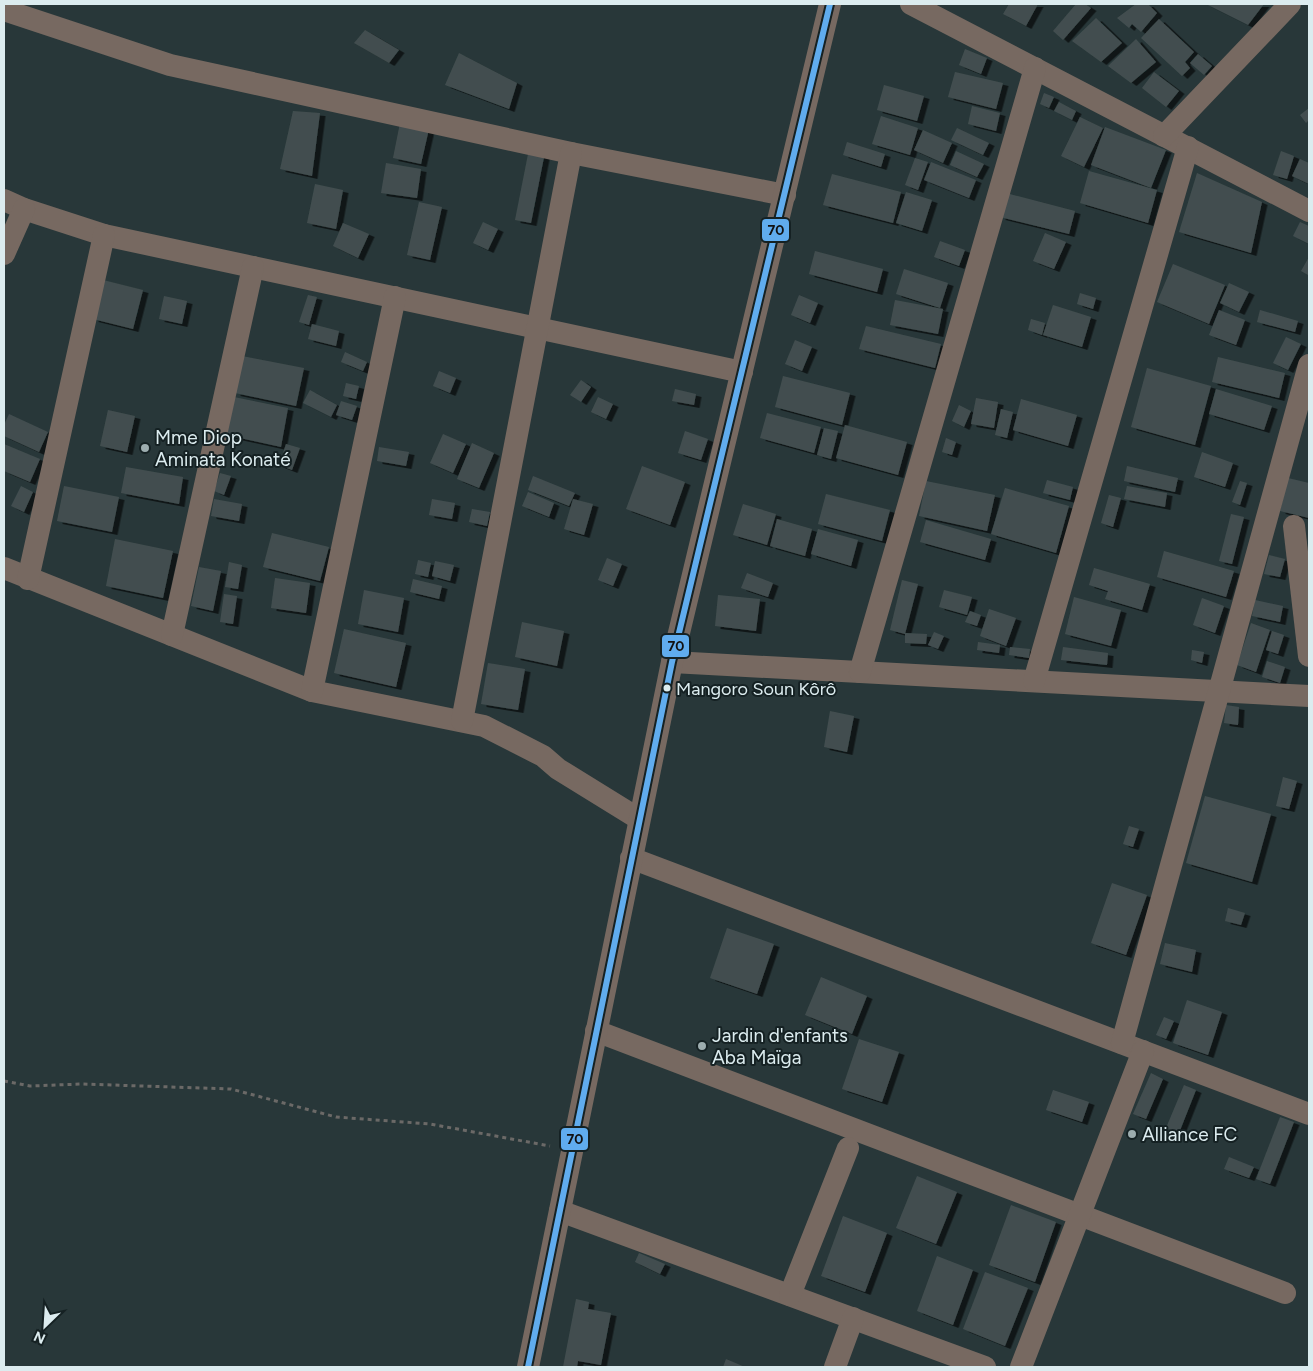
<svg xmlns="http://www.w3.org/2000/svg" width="1313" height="1371" font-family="Figtree,sans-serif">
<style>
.building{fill:#424e4f;filter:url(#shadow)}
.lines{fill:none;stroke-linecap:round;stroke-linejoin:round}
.path{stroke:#6b6967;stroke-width:3;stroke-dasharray:4 4;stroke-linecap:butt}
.street{stroke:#776961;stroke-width:22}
.bus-1-casing{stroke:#152123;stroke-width:10}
.bus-1{stroke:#60acee;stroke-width:6}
.poi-dot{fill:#9dadaf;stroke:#152123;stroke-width:2}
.bus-dot{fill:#dcecef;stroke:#152123;stroke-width:2}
.labels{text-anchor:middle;stroke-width:4;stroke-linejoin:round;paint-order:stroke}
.bus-label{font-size:18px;fill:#dcecef;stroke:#152123;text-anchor:start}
.poi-label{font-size:19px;fill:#dcecef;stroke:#152123;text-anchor:start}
.line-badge{stroke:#152123;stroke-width:2}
.pale-badge-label{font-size:14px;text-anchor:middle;font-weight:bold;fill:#111}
</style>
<defs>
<filter id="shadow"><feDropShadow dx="5.5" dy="3" stdDeviation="0" flood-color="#0009"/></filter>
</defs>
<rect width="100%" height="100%" fill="#283739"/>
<g class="building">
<polygon points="1009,4 1038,4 1026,26 1003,14"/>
<polygon points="1076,4 1085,4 1091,8 1063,40 1053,31"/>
<polygon points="1136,4 1148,4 1157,13 1141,32 1132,24 1129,28 1117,18"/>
<polygon points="1206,4 1264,4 1248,25"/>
<polygon points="1096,18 1122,43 1101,62 1072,41"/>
<polygon points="1159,19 1194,52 1185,62 1190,68 1182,76 1141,38"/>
<polygon points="365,30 399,50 389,63 354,43"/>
<polygon points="1136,39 1156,62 1131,83 1108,66"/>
<polygon points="965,49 987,58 981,74 959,65"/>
<polygon points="459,53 517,83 509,109 445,85"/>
<polygon points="1198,54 1212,66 1204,75 1190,63"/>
<polygon points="955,72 1003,83 996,109 948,97"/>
<polygon points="1154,72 1179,91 1166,107 1142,88"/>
<polygon points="884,85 924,96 917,121 877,110"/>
<polygon points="1044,93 1054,97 1049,108 1040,104"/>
<polygon points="1059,102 1076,111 1072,120 1054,111"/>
<polygon points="972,106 1000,113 996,131 968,124"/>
<polygon points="1309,108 1309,120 1306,123 1300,115"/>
<polygon points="293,111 320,113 312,176 280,169"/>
<polygon points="881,116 918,128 910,155 872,144"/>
<polygon points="1080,117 1103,128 1084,167 1061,156"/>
<polygon points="400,123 429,129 421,164 393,158"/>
<polygon points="1105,127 1166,150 1151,188 1091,165"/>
<polygon points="957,128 989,143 983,155 951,140"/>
<polygon points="923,130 952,143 943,163 914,150"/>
<polygon points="847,142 885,154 881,167 843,155"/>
<polygon points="529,149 545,152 531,223 515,220"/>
<polygon points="956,151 984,164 977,177 950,165"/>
<polygon points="1281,151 1294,156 1287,179 1273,175"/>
<polygon points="915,158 928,162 918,190 905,185"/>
<polygon points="1300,159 1309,163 1309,184 1292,176"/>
<polygon points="931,162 976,180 969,198 924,180"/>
<polygon points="386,163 421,169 417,198 381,193"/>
<polygon points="1089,171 1157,190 1148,223 1080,203"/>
<polygon points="1197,173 1262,202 1251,253 1179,232"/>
<polygon points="832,174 901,192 893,223 823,205"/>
<polygon points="315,184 343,190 336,229 307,223"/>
<polygon points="906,192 932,200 922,231 896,223"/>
<polygon points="1006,193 1075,211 1069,234 1000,217"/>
<polygon points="419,202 442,207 430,260 407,255"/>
<polygon points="483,222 498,229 488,250 473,243"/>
<polygon points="1300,222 1309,226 1309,244 1293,236"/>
<polygon points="343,223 369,234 358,258 333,246"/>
<polygon points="1045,233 1066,242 1054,269 1033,261"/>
<polygon points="940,241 965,250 959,266 934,257"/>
<polygon points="815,251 883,269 877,292 809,274"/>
<polygon points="1309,257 1309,273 1308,275 1301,271"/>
<polygon points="1173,264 1225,285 1209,324 1157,302"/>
<polygon points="904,269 948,283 940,308 896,294"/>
<polygon points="103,280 143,290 133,329 93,319"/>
<polygon points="1229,283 1249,292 1239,312 1220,303"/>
<polygon points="1080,293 1096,298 1093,309 1077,304"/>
<polygon points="308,295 317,297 309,325 299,322"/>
<polygon points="799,295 818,303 810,323 791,315"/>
<polygon points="164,296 187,301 182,324 159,319"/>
<polygon points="895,300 943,309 938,334 890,325"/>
<polygon points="1053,305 1091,317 1082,347 1043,335"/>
<polygon points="1219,310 1245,320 1236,345 1209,335"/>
<polygon points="1260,310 1298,321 1295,332 1257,322"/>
<polygon points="1031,319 1045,323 1042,335 1028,330"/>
<polygon points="312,324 339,331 336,346 308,339"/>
<polygon points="866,326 941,344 935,368 859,349"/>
<polygon points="1286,337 1301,344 1288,370 1273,363"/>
<polygon points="795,340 812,347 802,371 785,364"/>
<polygon points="345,352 367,362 363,371 341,362"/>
<polygon points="242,356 304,368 296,406 235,393"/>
<polygon points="1218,357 1285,373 1279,398 1212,382"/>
<polygon points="1147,368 1211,386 1195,445 1131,427"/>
<polygon points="439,371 456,378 450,393 433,386"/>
<polygon points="783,376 850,393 842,425 775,407"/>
<polygon points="581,380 591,387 581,402 570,395"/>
<polygon points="346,383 359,386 356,399 343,396"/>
<polygon points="675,389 696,394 694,405 672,401"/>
<polygon points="1216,389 1272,406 1264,430 1209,414"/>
<polygon points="310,390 337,405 331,417 303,403"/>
<polygon points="234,397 288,408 281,447 226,435"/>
<polygon points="598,397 613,404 606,419 591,412"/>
<polygon points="976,398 998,402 994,428 971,424"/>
<polygon points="1021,399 1077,415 1068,446 1013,430"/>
<polygon points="341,401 357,406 352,420 336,415"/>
<polygon points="959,405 971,411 964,427 952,421"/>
<polygon points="1001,409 1013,412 1007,438 995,435"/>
<polygon points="108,410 135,416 127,452 100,446"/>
<polygon points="767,413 821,427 814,453 760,438"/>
<polygon points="9,414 48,432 39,452 4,436 4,425"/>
<polygon points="845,425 907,442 898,475 836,458"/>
<polygon points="824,428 838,431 831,459 817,455"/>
<polygon points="685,431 708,439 701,460 678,453"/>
<polygon points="443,434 466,444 453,473 430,463"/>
<polygon points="946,438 956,442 952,455 942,452"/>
<polygon points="472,443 494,453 479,488 457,479"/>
<polygon points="4,444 40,459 30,482 4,471"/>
<polygon points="286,444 300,448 292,470 279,465"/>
<polygon points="379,447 409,452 406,466 377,461"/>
<polygon points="1202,452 1233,463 1225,487 1194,477"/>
<polygon points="642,466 685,482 670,525 626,509"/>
<polygon points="1127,466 1178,478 1175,492 1124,481"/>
<polygon points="126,467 183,477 179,504 121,493"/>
<polygon points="220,473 231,476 224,495 214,491"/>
<polygon points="533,476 575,493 569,506 528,490"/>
<polygon points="1288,478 1309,483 1309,518 1280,511"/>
<polygon points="1047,480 1073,487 1070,500 1043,493"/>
<polygon points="926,481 995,495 987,531 919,516"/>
<polygon points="1240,481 1247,483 1240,505 1232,502"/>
<polygon points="21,486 33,492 24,512 11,506"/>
<polygon points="64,486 119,497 112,532 57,521"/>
<polygon points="1127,486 1167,493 1165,507 1124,499"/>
<polygon points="1005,488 1069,506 1056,553 991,534"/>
<polygon points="528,492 554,503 549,517 522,506"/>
<polygon points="826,494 890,510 882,541 818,524"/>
<polygon points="1109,495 1121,498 1113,527 1101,523"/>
<polygon points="214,499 242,504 239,521 211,516"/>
<polygon points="432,499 455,503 452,519 429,515"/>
<polygon points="573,499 593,504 584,535 564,529"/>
<polygon points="743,504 776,514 767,545 733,535"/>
<polygon points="472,509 490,512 487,526 469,522"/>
<polygon points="1231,514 1244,517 1232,564 1219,561"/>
<polygon points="777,519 812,529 805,556 770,546"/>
<polygon points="926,520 991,539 985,560 920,542"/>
<polygon points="818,529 858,540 851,566 811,554"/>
<polygon points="272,533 329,547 320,581 263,567"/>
<polygon points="115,539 173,551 163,598 106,586"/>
<polygon points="1164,551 1234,571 1226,597 1157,577"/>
<polygon points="1269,555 1285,559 1280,577 1264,574"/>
<polygon points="607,558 622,564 613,586 598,580"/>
<polygon points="418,560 431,563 428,577 415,574"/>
<polygon points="435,561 454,565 450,581 432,576"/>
<polygon points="229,562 242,565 238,589 225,587"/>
<polygon points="199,567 221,571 213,611 191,606"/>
<polygon points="1094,568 1150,584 1142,610 1105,599 1108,591 1089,585"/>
<polygon points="747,573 773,583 768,597 741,588"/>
<polygon points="275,578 310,583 306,613 271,608"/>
<polygon points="413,579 442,586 439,599 410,592"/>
<polygon points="902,580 918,584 905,634 890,630"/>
<polygon points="364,590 404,598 398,632 358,624"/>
<polygon points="944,590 972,597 967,615 939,607"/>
<polygon points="224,594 237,596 233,624 220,622"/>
<polygon points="718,595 760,599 756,631 715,626"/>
<polygon points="1074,597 1121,610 1111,646 1065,634"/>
<polygon points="1202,598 1224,606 1215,633 1193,625"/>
<polygon points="1255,600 1283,606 1280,622 1252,616"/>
<polygon points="989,609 1016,618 1006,646 980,636"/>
<polygon points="970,611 981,615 977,626 965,622"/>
<polygon points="522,622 564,631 557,666 515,657"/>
<polygon points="1251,623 1270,630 1256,672 1237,665"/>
<polygon points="344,629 406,643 396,687 334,673"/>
<polygon points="1272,631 1284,635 1278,654 1266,650"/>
<polygon points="934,632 944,636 938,649 928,645"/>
<polygon points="905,633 927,634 926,644 905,643"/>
<polygon points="978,642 1000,645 999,653 977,650"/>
<polygon points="1010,647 1030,649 1029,658 1009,655"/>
<polygon points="1063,647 1108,653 1107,665 1061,660"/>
<polygon points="1192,650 1204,652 1202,663 1191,660"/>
<polygon points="1267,661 1285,667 1280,683 1262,677"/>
<polygon points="488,663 525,669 518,710 481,704"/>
<polygon points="1226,705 1239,707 1238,725 1224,723"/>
<polygon points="830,711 854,716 847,752 824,747"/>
<polygon points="1283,777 1297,781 1289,809 1276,806"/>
<polygon points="1205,796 1271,814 1252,882 1186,863"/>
<polygon points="1129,826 1139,829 1133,847 1123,844"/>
<polygon points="1112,883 1147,895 1126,955 1091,943"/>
<polygon points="1228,908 1245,913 1241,925 1225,921"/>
<polygon points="727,928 774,944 757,994 710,978"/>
<polygon points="1165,943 1196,950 1192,972 1160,964"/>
<polygon points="821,977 867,996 852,1034 805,1015"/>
<polygon points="1187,1000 1222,1012 1208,1055 1173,1043"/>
<polygon points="1164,1017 1174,1021 1166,1039 1156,1035"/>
<polygon points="859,1039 899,1052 882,1102 842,1089"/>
<polygon points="1151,1073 1163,1079 1146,1119 1133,1114"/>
<polygon points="1184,1085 1196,1090 1179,1133 1166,1128"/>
<polygon points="1053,1090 1089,1102 1082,1122 1046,1110"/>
<polygon points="1280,1117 1294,1122 1270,1184 1256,1179"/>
<polygon points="1229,1157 1254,1167 1249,1178 1224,1169"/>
<polygon points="917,1176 957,1192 936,1244 896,1228"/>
<polygon points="1011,1205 1056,1222 1035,1282 989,1265"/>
<polygon points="843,1216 887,1233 865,1292 821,1276"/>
<polygon points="639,1253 665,1264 660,1274 635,1262"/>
<polygon points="937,1256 973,1270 953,1325 917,1311"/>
<polygon points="985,1272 1028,1288 1005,1346 963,1329"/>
<polygon points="576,1299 589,1302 588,1309 611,1313 601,1365 578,1361 577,1367 563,1367"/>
<polygon points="726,1359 745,1367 723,1367"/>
</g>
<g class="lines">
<polyline class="path" points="4,1081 30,1086 82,1084 231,1089 336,1117 430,1124 550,1146"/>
<g class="street">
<polyline points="911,4 1309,211"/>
<polyline points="4,10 170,65 571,153 785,195"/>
<polyline points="1164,136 1290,4"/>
<polyline points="4,200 24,209 104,235 742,372"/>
<polyline points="4,254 24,209"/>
<polyline points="1294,526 1309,656"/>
<polyline points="4,568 312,691 484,726 543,756 558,769 639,819"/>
<polyline points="28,579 104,235"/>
<polyline points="172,635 253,267"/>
<polyline points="672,662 1309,696"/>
<polyline points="860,672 1035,68"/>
<polyline points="1034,681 1188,147"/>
<polyline points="312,691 395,297"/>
<polyline points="462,721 571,153"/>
<polyline points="631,858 1309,1114"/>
<polyline points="596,1031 1285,1293"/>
<polyline points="1122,1043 1309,365"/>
<polyline points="560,1211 985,1367"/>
<polyline points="790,1295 848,1148"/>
<polyline points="528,1367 672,662 830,4"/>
<polyline points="835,1367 853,1318"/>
<polyline points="1021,1367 1143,1051"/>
</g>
<g class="bus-1-casing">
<polyline id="bus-1" points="528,1367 672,662 830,4"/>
</g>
<use href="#bus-1" class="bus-1"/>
</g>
<g class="poi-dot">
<circle cx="145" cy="448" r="5"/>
<circle cx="702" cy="1046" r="5"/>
<circle cx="1132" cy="1134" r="5"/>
</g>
<circle class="bus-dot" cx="667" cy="688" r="4.5"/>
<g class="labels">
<g class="bus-label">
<text x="676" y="695">Mangoro Soun Kôrô</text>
</g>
<g class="poi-label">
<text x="155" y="444">Mme Diop<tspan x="155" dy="22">Aminata Konaté</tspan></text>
<text x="712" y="1042">Jardin d'enfants<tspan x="712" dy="22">Aba Maïga</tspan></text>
<text x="1142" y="1141">Alliance FC</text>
</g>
</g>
<g class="line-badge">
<rect x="761" y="218" width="29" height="24" rx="5" fill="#60acee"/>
<rect x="661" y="634" width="29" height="24" rx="5" fill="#60acee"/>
<rect x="560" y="1127" width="29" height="24" rx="5" fill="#60acee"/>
</g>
<g class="pale-badge-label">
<text x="776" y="235">70</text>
<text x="676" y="651">70</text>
<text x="575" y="1144">70</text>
</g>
<rect width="1313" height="1371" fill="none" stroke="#dcecef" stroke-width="10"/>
<g transform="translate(45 1326) rotate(205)" stroke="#152123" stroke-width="4" paint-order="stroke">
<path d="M0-4L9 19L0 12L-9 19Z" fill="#dcecef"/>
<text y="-8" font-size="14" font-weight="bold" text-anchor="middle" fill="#dcecef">N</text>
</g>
</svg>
